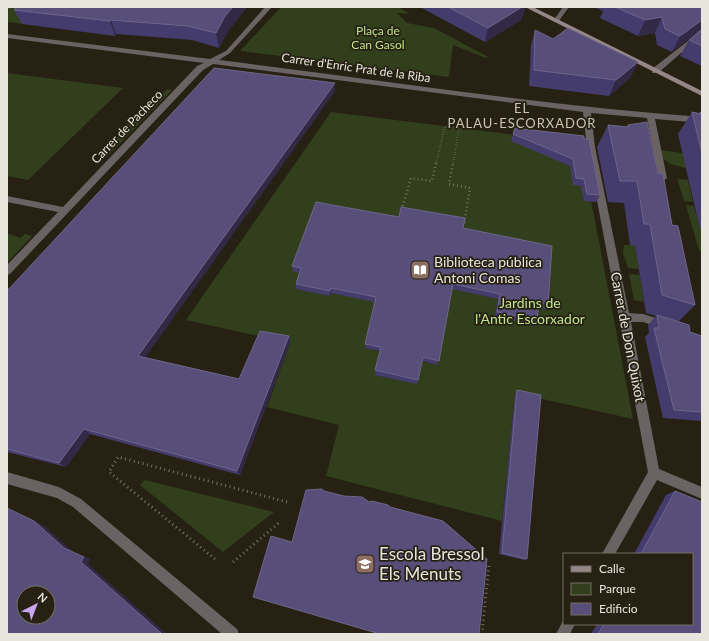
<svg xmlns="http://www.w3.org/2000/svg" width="709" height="641" font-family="Lato,sans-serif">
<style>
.green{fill:#313f1c;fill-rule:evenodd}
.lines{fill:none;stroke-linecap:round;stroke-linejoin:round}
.path-far2{stroke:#767266;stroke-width:2;stroke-dasharray:0.5 2;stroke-linecap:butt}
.path-far1{stroke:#767266;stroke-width:2.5;stroke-dasharray:1 3;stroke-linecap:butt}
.path{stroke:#767266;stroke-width:3;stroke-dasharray:1 3.5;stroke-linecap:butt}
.street{fill:#6b6263;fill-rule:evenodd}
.secondary{fill:#958788;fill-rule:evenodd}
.wall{fill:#453c6e}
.shaded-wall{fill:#312945}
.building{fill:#574e7a;stroke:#6e6689;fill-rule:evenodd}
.labels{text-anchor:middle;stroke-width:3.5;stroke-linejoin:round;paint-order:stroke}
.far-park-label{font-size:12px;fill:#bee38a;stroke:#262113}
.far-street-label{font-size:12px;fill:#e8e5dc;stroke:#262113}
.far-neighbourhood-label{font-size:13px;letter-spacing:1px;fill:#cac4b1;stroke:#262113}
.poi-label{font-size:14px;fill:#e8e5dc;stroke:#262113;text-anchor:start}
.park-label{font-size:14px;fill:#bee38a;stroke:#262113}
.street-label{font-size:14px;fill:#e8e5dc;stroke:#262113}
.near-poi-label{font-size:17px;fill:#e8e5dc;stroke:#262113;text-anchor:start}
</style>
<rect width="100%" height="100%" fill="#262113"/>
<g class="green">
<polygon points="8,7 37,7 22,24 7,22 7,8"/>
<polygon points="281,7 398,7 410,14 397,13 407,23 434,28 488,57 486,58 453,45 449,77 240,51"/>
<polygon points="7,73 123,88 28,180 7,176"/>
<polygon points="167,89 172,90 107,157 102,155 108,149 106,148 126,129 124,127 148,103 152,104"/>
<path d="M331,112L580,143L633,419L515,393L502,521L326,476L339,425L267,407L290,343L186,320ZM447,318L437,365L365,348Z"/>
<polygon points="661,150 702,156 688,169 671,164 663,159"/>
<polygon points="677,179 688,180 693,202 684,201"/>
<polygon points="686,205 694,206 700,229 702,230 702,251 699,251"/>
<polygon points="7,233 20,238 25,234 32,236 7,263"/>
<polygon points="624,245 635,245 639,269 628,268 623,253"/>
<polygon points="629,274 640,275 644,302 634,300"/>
<polygon points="145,480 274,512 223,552 140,485"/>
</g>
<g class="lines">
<g class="path-far2">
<polyline points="7,9 13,7"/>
<polyline points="436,164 445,126 459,128 453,164"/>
</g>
<polyline class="path-far1" points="436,163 432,181 411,178 401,212 464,224 470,188 449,184 453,163"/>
<g class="path">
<polyline points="215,559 109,472 118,457 287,502"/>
<polyline points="233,562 280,522"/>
<polyline points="482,634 489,564"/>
</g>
<g class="street">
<path d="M265,7H272L230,53L219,60C380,80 540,105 702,117V123L655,119L667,178L663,181L659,178L647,118L591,113L595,147L629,313L643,314L668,322L669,325L668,328L664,329L643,322H631L659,469L702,487V499L657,480L615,554H602L648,472L587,147L583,112L213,64L203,70L10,274L7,275V265L58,212L7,202V196L63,207L197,66L204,63L7,38V34L210,59L226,51Z"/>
<polygon points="563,7 569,7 558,22 554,22 553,21"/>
<polygon points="702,30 702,35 658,73 652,73 652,69"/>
<polygon points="7,472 59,487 81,499 237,629 239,634 222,634 73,507 57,498 7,484"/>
<polygon points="564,619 564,624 575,624 570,634 556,634"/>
</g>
<polygon class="secondary" points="525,7 533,7 702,91 702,96"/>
</g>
<g class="wall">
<polygon points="17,7 247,7 228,31 219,48 192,40 116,34 115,36 22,24 14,10"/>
<polygon points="420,7 526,7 521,20 485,42"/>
<polygon points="596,7 702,7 672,52 657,45 655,33 638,36 600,18 603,11 596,8"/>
<polygon points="702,29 702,66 680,56 689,40"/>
<polygon points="535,30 631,77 609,96 529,86 531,45"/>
<polygon points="335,91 145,357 239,379 289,336 290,343 240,475 90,434 66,467 7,452 7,291"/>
<polygon points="692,112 699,113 700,112 702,113 702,230 700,229 678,134"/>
<polygon points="608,125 627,127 628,125 658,173 695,305 678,322 690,332 702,336 702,421 663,418 645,337 649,333 648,325 656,316 646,313 635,245 630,245 624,203 608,202 597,147"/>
<polygon points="515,128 584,136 600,195 596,202 584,201 581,186 573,185 570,166 511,141"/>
<polygon points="399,217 463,228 548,304 545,309 538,308 537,320 535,325 495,316 498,299 452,289 437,365 422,361 417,384 375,375 375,370 380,351 365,348 365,344 375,302 331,293 330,296 296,289 296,284 299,273 293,271 292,266"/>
<polygon points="517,390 527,559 524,560 499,554 515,393"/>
<polygon points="675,491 702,502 702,634 591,634 597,624 692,624 692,554 634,554 666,495"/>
</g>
<g class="shaded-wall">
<polygon points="233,7 247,7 228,31 219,48 216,33 225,16"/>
<polygon points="522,7 526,7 521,20 485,42 488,28"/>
<polygon points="662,17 655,33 638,36 645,20"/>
<polygon points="111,20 116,34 115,36 110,21"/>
<polygon points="702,20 702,29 672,52 680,36"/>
<polygon points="638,62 631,77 609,96 616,80"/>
<polygon points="335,83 335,91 142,362 138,356"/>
<polygon points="331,288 331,293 330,296 330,291"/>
<polygon points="289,336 290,343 240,475 237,471"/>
<polygon points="84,429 90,434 66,467 59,463"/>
<polygon points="7,508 43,525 72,551 91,559 88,564 167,634 162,634 64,548"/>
</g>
<g class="building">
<polygon points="17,7 233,7 225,16 216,33 188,26 111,20 110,21 14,10"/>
<polygon points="448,7 522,7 488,28"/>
<polygon points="615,7 702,7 702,20 680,36 665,29 662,17 645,20"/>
<polygon points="568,28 638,62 616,80 534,70 535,30 553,39"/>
<polygon points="702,29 702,46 689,40"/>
<polygon points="214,68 335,83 138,356 239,379 260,331 289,336 237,471 84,429 59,463 7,449 7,291"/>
<polygon points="692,112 701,114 700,112 702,113 702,153"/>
<polygon points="647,122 658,173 663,174 672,225 678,226 695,305 662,295 650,224 644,224 637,181 620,181 608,125 628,127 628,125"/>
<polygon points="515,128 584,136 584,139 589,139 600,195 587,194 584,179 576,178 573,159 513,134"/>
<polygon points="316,202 399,217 401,207 465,218 463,228 552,246 548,304 539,302 537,320 497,312 500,294 453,284 439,361 423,357 418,380 375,370 381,347 365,344 376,297 331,288 330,291 296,284 301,268 292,266"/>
<polygon points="657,315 689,325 690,332 702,336 702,412 674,410 654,328 659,328"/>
<polygon points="517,390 541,395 527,559 502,553"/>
<polygon points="322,489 324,491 344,496 362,497 369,502 372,501 388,505 390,507 443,521 487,559 479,634 380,634 253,597 271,536 292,542 306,490"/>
<polygon points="675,491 702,502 702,634 598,634 604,624 692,624 692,554 641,554"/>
<path d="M7,508L34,521L64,548L84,557L81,562L162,634H7ZM24,593H48V617H24Z"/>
</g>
<defs>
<g id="library-square" transform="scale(1)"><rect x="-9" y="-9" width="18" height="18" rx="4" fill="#8d6e63" stroke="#262113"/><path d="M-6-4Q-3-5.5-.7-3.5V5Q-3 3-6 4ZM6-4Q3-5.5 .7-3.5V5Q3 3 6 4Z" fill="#fff"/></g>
<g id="school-square" transform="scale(1)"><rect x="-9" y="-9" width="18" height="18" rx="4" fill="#8d6e63" stroke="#262113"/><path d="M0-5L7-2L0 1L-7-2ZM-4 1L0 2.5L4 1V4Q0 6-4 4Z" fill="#fff"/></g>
</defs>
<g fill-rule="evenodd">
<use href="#library-square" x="420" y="270"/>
<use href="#school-square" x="365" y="564"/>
</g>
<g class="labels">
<g class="far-park-label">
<text x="378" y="35">Plaça de<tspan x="378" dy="14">Can Gasol</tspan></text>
</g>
<g class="far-street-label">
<text transform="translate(356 68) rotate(8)" y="4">Carrer d'Enric Prat de la Riba</text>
<text transform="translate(127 127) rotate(-46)" y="4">Carrer de Pacheco</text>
</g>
<g class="far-neighbourhood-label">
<text x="522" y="113">EL<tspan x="522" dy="15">PALAU-ESCORXADOR</tspan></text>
</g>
<g class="poi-label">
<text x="434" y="267">Biblioteca pública<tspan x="434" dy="16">Antoni Comas</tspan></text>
</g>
<g class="park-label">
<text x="530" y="308">Jardins de<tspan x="530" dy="16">l'Antic Escorxador</tspan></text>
</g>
<g class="street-label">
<text transform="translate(628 337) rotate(79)" y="5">Carrer de Don Quixot</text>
</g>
<g class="near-poi-label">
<text x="379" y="560">Escola Bressol<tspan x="379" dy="20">Els Menuts</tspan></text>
</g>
</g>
<rect width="709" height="641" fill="none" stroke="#e8e5dc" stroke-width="16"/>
<rect x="563" y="553" width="130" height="72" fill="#262113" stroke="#746f63"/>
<rect x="571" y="566" width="20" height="6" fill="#958788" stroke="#746f63"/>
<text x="599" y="573" font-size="12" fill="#e8e5dc">Calle</text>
<rect x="571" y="583" width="20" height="12" fill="#313f1c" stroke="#746f63"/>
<text x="599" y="593" font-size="12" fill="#e8e5dc">Parque</text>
<rect x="571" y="603" width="20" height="12" fill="#574e7a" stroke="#746f63"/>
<text x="599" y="613" font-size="12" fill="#e8e5dc">Edificio</text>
<g transform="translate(36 605) rotate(42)"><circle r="19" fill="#262113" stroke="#746f63"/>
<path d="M0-3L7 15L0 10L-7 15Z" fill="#c7a6ef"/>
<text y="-6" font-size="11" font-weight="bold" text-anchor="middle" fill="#e8e5dc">N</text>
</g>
</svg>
